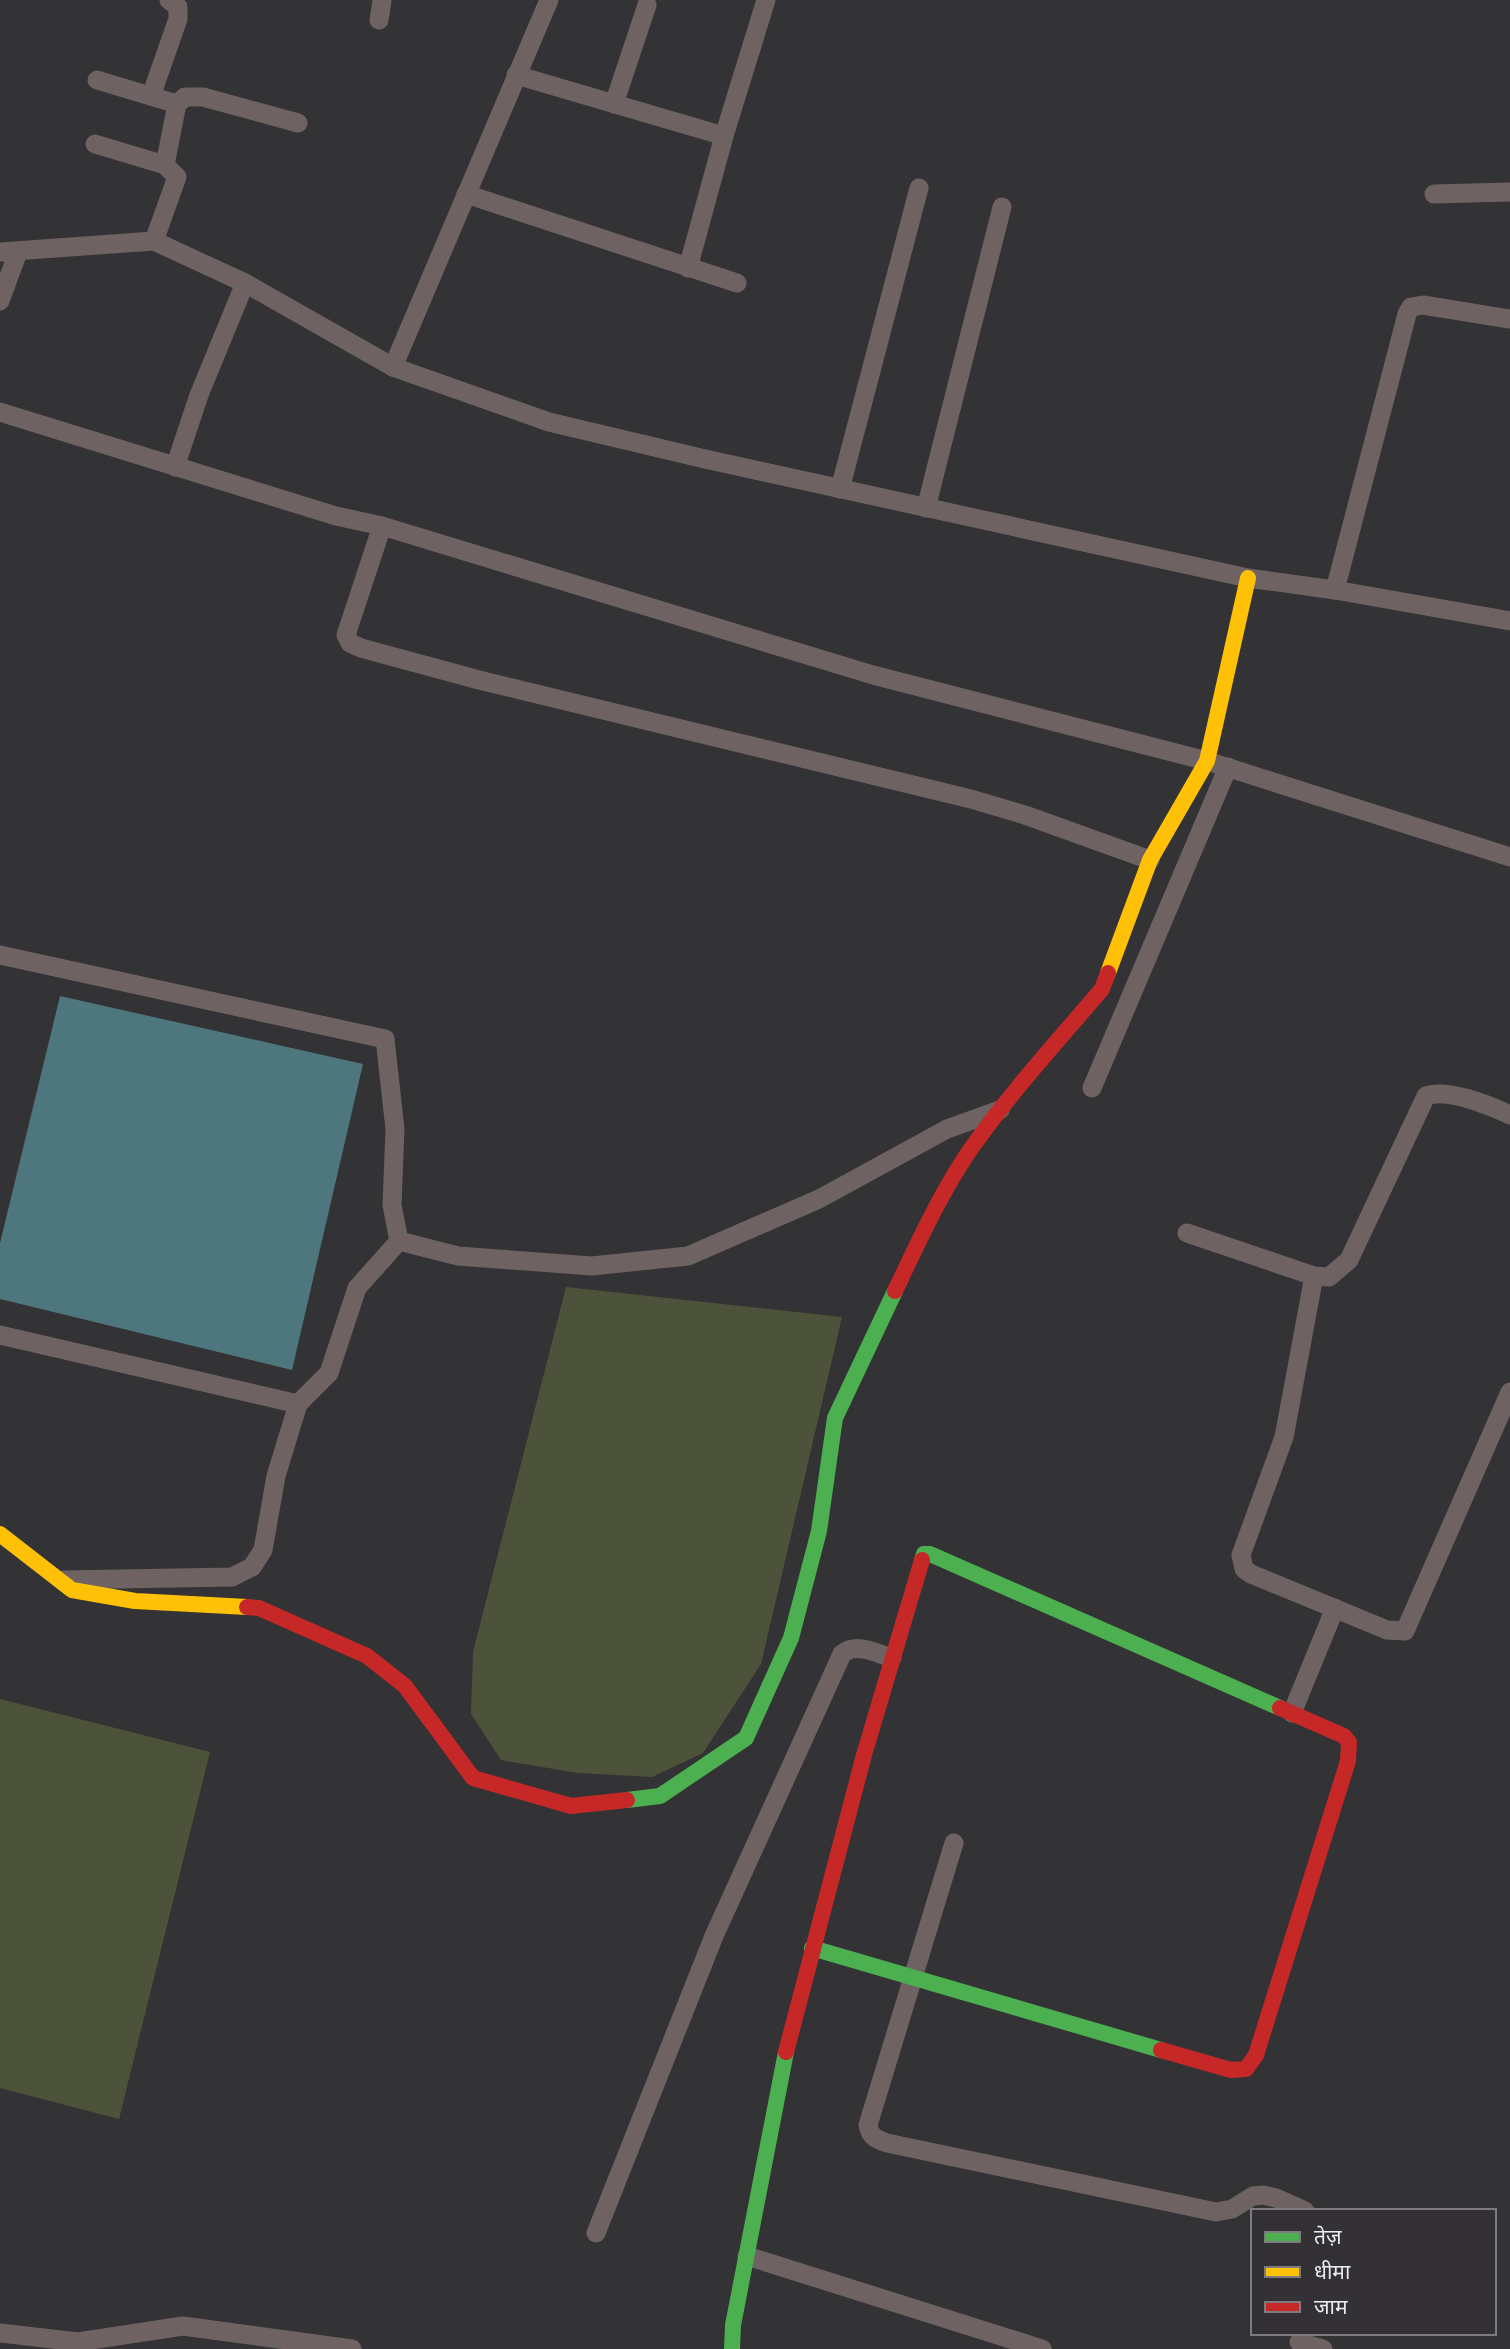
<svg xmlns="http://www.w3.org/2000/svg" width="1510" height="2349" font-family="'PT Sans','Noto Sans Devanagari',sans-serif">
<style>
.green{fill:#4d533b}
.water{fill:#4d767d}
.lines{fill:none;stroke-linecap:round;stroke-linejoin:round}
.street{stroke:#6e6263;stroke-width:19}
.fast{stroke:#4caf50;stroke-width:16}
.slow{stroke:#ffc107;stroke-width:16}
.jam{stroke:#c62828;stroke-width:16}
</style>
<rect width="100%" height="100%" fill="#333235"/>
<g class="green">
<polygon points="566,1287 842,1317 761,1664 703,1753 652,1777 578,1773 501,1760 471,1714 473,1652"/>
<polygon points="0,1699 210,1752 119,2119 0,2088"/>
</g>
<polygon class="water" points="60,996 363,1064 292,1370 0,1299 0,1243"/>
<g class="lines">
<g class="street">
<polyline points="379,20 382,0"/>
<polyline points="516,75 724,136"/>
<polyline points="97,80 177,104"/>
<polyline points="151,96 178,19 178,7 169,0"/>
<polyline points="614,104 647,5"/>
<polyline points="95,144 165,165 177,177 154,241"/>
<polyline points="165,165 177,104 185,97 203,97 298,123"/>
<polyline points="466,194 737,283"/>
<polyline points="1434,194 1510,192"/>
<polyline points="0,252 154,241 245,283 393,367 549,422 705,459 1248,578 1335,590 1510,621"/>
<polyline points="688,268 724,136 766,0"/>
<polyline points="0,301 18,252"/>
<polyline points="393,367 549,0"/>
<polyline points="0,412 336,516 382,526 873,675 1207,761 1510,857"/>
<polyline points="175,467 199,395 245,283"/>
<polyline points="840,489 919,188"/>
<polyline points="926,508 1002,207"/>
<polyline points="382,526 346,635 350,643 361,648 479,680 971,799 1025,815 1150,860"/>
<polyline points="1335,590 1407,314 1411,307 1423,305 1510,319"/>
<polyline points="0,955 385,1039 395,1129 392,1205 399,1241 458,1256 592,1266 688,1256 819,1199 947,1129 1000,1110"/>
<polyline points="1092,1088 1228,767"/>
<path d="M1187,1233L1314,1276L1329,1277L1349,1260L1426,1096C1447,1088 1489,1105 1510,1115"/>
<polyline points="1314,1276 1284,1437 1241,1555 1244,1569 1251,1574 1387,1630 1405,1631 1510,1392"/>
<polyline points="0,1335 298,1404 329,1373 357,1288 399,1241"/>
<polyline points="62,1580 232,1577 252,1567 263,1550 276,1476 298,1404"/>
<polyline points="1292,1713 1335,1608"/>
<path d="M954,1843L868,2125C870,2137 876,2139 887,2143L1216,2212L1232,2209L1253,2196L1263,2195L1276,2198L1305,2211"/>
<path d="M596,2233L714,1936L842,1654C857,1642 876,1653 892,1658"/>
<polyline points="747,2256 1042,2349"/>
<polyline points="0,2333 78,2342 183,2326 352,2349"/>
<polyline points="1299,2342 1323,2349"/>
</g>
<g class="fast">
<polyline points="922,1560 924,1554 930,1554 1280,1708"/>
<polyline points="627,1800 660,1796 746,1738 791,1638 819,1531 835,1418 895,1291"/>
<polyline points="812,1948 1161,2050"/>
<polyline points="732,2349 733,2325 786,2052"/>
</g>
<g class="slow">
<polyline points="1108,973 1150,860 1207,761 1248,578"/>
<polyline points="0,1534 72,1590 135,1601 247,1607"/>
</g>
<g class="jam">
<path d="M895,1291C918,1243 940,1194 970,1150C1010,1093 1057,1042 1102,989L1108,973"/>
<polyline points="247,1607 259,1608 367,1656 405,1686 473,1778 571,1806 627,1800"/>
<polyline points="1161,2050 1231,2070 1246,2069 1256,2055 1348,1761 1349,1742 1344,1736 1280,1708"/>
<polyline points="786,2052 864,1755 922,1560"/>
</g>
</g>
<rect x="1251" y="2209" width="245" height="126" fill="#333136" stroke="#7d7b80" stroke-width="2"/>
<rect x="1265" y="2232" width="35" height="10" fill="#4caf50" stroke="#7d7b80" stroke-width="2"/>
<text x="1314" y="2244" font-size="21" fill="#ecebef">तेज़</text>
<rect x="1265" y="2267" width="35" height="10" fill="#ffc107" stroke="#7d7b80" stroke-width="2"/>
<text x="1314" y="2279" font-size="21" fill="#ecebef">धीमा</text>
<rect x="1265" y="2302" width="35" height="10" fill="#c62828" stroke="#7d7b80" stroke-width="2"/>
<text x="1314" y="2314" font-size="21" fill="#ecebef">जाम</text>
</svg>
